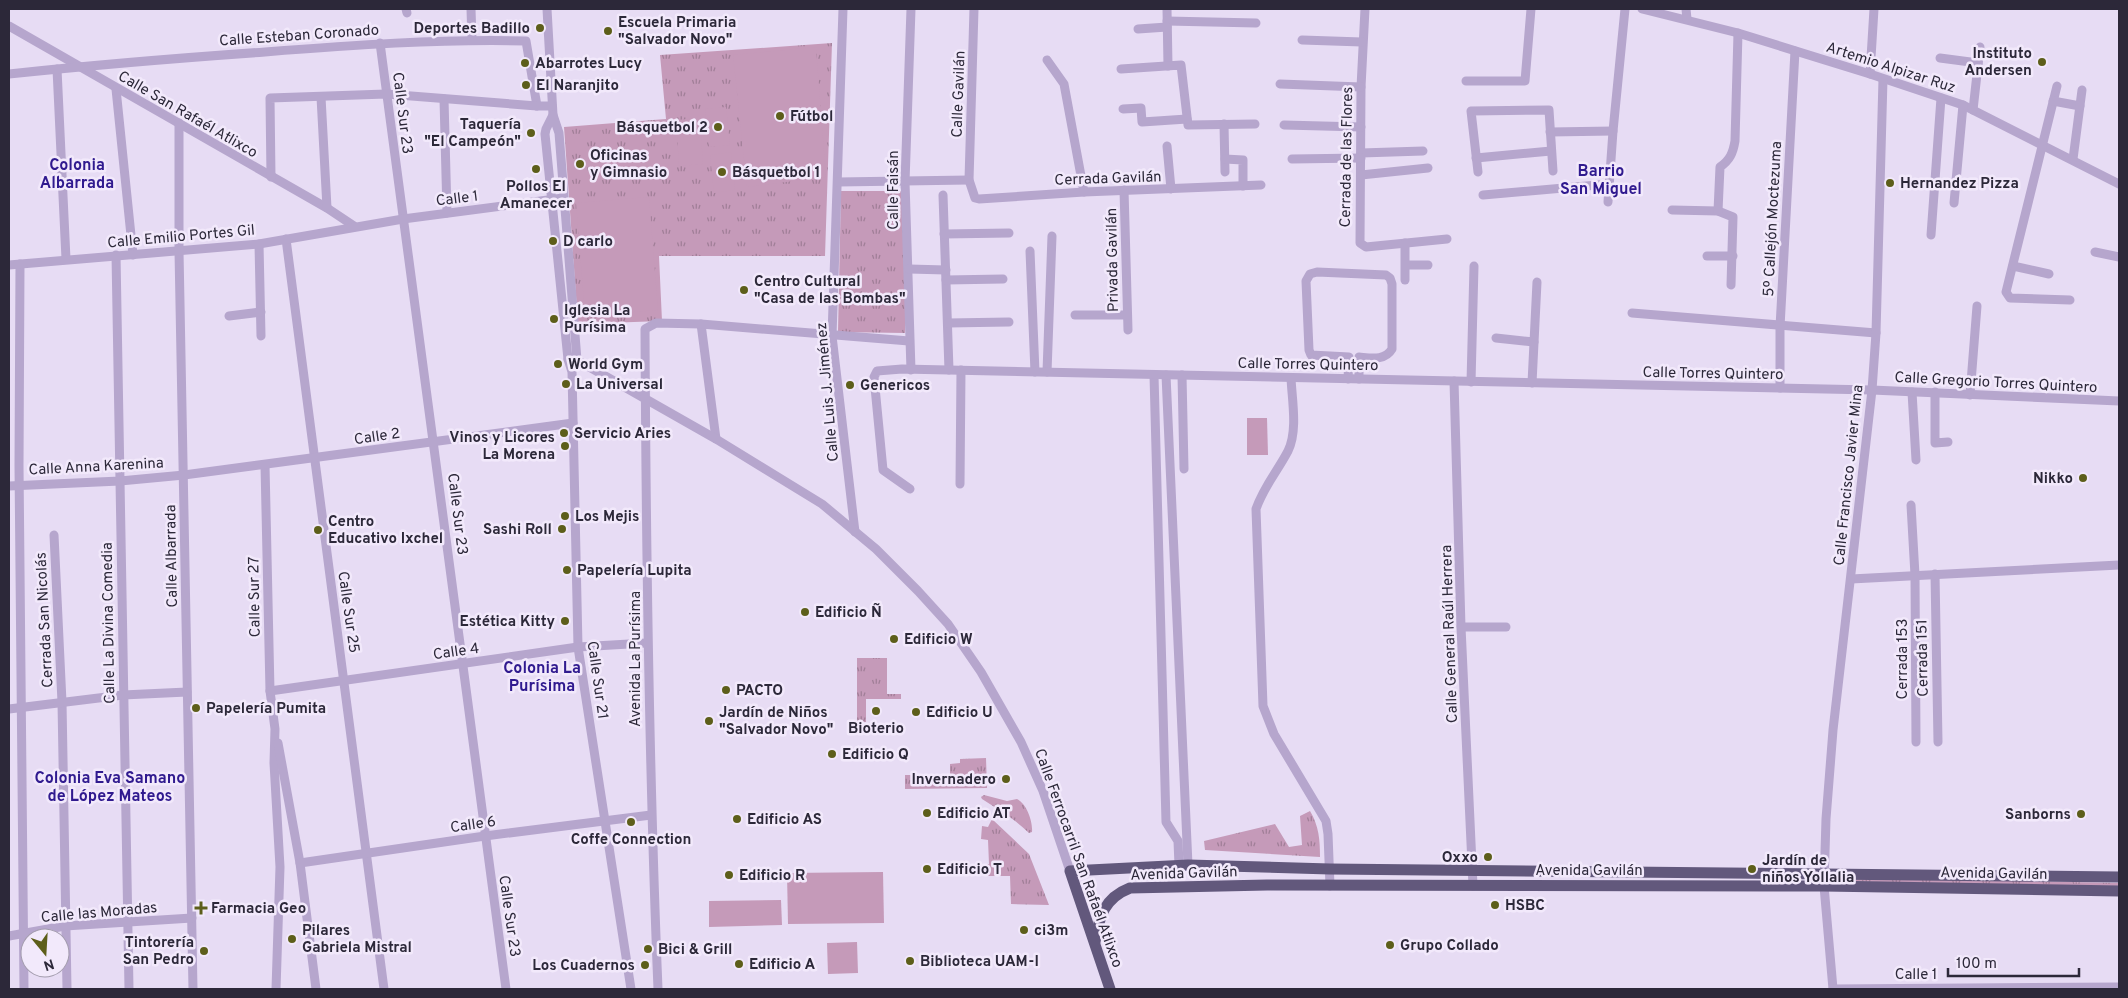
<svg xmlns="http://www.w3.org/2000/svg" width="2128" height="998" font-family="Overpass,sans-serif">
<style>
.grass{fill:url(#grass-tufts)}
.garden{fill:#c59ab9}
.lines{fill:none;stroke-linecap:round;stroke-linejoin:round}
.minor{stroke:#b6a6cd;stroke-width:9}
.major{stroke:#62587c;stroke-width:11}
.poi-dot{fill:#5d5e1a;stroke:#f2e9fb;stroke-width:2}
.labels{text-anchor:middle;stroke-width:5;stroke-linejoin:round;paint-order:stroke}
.poi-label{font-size:15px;font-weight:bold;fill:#2c2839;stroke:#f2e9fb;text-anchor:start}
.street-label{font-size:15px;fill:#2c2839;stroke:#f2e9fb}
.neighbourhood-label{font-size:16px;font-weight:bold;fill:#301a8f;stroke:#f2e9fb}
</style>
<defs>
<pattern id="grass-tufts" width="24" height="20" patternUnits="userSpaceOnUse" patternTransform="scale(1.25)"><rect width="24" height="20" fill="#c59ab9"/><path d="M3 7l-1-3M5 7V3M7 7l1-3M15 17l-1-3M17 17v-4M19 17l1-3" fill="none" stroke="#a07e97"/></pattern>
</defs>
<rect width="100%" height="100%" fill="#e7dcf4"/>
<g class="grass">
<polygon points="832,43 825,256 659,256 662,321 578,324 564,127 666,119 660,55"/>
<polygon points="841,191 907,191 905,333 838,332"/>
<polygon points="857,658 887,658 887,694 901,694 901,699 866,699 866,722 857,722"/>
<polygon points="986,758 987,788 905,789 905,775 950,775 950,764 960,763 960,759"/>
<path d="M984,795L1007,801L1017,799C1027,804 1033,822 1032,832L1029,833C1015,819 999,810 982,799L981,797Z"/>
<path d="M1310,811C1319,826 1320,840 1320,857L1205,850L1204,841L1275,824L1289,847L1302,845L1300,816Z"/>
<polygon points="992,819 1029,854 1049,905 1011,904 1010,876 984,876 983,865 989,864 988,840 981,839 982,826 988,827"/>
<polygon points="1830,877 2119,883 2119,887 1830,881"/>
</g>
<g class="garden">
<polygon points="816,47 826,177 747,187 733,55"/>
<polygon points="726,107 730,145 709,147 705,109"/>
<polygon points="700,118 703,164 679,166 676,120"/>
<polygon points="731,152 735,190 714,193 710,155"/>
<polygon points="649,197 658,310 585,316 576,203"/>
<polygon points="1247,418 1267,418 1268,455 1247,455"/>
<polygon points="883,872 884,923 788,924 787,873"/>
<polygon points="781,900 782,925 709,927 709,901"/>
<polygon points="857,942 858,973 828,974 827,943"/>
</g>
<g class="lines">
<g class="minor">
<polyline points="406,9 407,13"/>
<polyline points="471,9 472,40"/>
<polyline points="547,9 553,115 559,133 577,360 575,365"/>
<polyline points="843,9 832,336 855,532"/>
<polyline points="911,9 905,182 911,370"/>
<polyline points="974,9 969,180 975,198 979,199 1084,192 1261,185"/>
<polyline points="1167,9 1168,66"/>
<polyline points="1365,9 1361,87 1360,243 1366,247 1447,239"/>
<polyline points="1642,9 1738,33 1870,74 1963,105 2119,184"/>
<polyline points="1686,9 1687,19"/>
<polyline points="1167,21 1256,23"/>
<polyline points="9,26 327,208 354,226"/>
<polyline points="1138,29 1167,27"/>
<polyline points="1302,40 1362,42"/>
<polyline points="380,43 506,989"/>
<polyline points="1940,58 1978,63"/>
<polyline points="1047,60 1064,84 1084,192"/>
<polyline points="57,69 66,259"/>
<polyline points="1121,69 1181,65 1188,125 1255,124"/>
<path d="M9,74C94,65 179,58 265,52C352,45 438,39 526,41L537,106"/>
<polyline points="1870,74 1874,9"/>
<polyline points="1466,81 1525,81 1531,9"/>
<polyline points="1280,84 1361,87"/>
<polyline points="2057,86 2006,292 2010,298 2070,300"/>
<polyline points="116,89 133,255"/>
<polyline points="321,97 327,208"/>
<polyline points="444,99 447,213"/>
<polyline points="2053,101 2080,106"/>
<polyline points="1123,109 1141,108 1142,122 1187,119"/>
<polyline points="1973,110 1980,47"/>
<polyline points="553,115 546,129 545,134 568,359 572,372 578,647 631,989"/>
<polyline points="179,123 179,251 193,989"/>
<polyline points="1224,124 1225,172"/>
<polyline points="1284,125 1361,127"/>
<polyline points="1550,132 1613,131"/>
<polyline points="1167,146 1171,189"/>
<polyline points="1361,153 1423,151"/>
<polyline points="1476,158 1551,151"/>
<polyline points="1225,159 1243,160 1243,186"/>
<polyline points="1292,159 1361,158"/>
<polyline points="2073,159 2082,90"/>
<polyline points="1478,172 1471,111 1549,110 1553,171"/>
<polyline points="1361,175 1428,168"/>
<polyline points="271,177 270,98 386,94 537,106 552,106"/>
<polyline points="838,182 969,180"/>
<polyline points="1124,190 1128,330"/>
<polyline points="943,195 949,370"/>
<polyline points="1483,195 1609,184"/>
<polyline points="1608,202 1613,131 1625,9"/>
<polyline points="1954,203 1963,105"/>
<polyline points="1672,210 1718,211 1733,217 1731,285"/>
<path d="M1718,211L1720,167C1730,160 1733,153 1735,141L1738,33"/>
<polyline points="944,234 1009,233"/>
<polyline points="1931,235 1941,98"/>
<polyline points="286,239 384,989"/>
<polyline points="259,244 261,336"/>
<polyline points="1030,251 1035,372"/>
<polyline points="2095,252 2119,257"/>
<polyline points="116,255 129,989"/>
<polyline points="1707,256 1733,256"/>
<polyline points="20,264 19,465 24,989"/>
<polyline points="9,265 259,244 403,219 563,198"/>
<polyline points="1406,265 1428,265"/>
<polyline points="2013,266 2049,274"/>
<polyline points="909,269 946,270"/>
<polyline points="946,280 1003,279"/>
<polyline points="1405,280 1405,243"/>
<polyline points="1632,313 1876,333"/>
<polyline points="1075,315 1127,315"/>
<polyline points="229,316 261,312"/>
<polyline points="948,323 1009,322"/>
<polyline points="701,324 716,439"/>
<polyline points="1496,338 1534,342"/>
<polyline points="568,359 577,360 716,439 822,504 876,549 918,591 948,624 981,672 1021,742 1043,791 1070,871"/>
<polyline points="1047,372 1052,236"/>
<polyline points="1154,375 1166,822 1178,841 1179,865"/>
<polyline points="1166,375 1188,865"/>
<polyline points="1182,375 1184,469"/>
<path d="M1291,378C1292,400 1298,431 1288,451C1277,472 1264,486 1256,509L1263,706L1274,734L1326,821L1328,834L1330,886"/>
<path d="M1348,379L1349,357L1311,355L1309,350L1306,281L1310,274L1317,272L1386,275L1390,278L1392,284V349C1385,361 1371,358 1359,357V379"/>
<polyline points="1454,381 1461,627 1473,886"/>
<polyline points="1471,382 1474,266"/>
<polyline points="1532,383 1537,282"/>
<polyline points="1780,388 1780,327 1795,51"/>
<polyline points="1912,392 1916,460"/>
<polyline points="1935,392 1935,443 1948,442"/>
<polyline points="1970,395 1977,306"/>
<polyline points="265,465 270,691 275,729 274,763 280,867 276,989"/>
<polyline points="960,484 961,370"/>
<polyline points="9,486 120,481 184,475 573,423"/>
<polyline points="910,489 883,470 874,377 877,371 902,369 1872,390 2119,401"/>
<polyline points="1911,505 1915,575 1916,742"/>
<polyline points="54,535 62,702 67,989"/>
<polyline points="1935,574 1938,742"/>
<polyline points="1851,579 2119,565"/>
<polyline points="1461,627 1506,627"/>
<polyline points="270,691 578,647 646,643"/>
<polyline points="9,709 123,695 187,692"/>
<polyline points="278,743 300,863 316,989"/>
<polyline points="300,863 485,836 651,815"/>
<polyline points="9,936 65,926 192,918"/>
<path d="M658,989C649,769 646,549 645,329L656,323L701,324L909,341"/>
<polyline points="1833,989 1824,886 1826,819 1833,730 1872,390 1876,333 1883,79"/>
<polyline points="1833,989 2119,987"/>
</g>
<g class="major">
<path d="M1095,942C1099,917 1104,898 1130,888L1267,885L1824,886L2119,891"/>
<polyline points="1110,989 1070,871 1188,865 1330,869 2119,877"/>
</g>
</g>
<g class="poi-dot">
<circle cx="540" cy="28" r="5"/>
<circle cx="608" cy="31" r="5"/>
<circle cx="2042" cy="62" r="5"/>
<circle cx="525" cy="63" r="5"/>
<circle cx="526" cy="85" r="5"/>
<circle cx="780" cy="116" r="5"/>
<circle cx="718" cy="127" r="5"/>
<circle cx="531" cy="133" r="5"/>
<circle cx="580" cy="164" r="5"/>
<circle cx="536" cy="169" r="5"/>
<circle cx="722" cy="172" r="5"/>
<circle cx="1890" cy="183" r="5"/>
<circle cx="553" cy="241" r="5"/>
<circle cx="744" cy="290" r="5"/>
<circle cx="554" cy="319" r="5"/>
<circle cx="558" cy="364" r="5"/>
<circle cx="566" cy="384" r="5"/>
<circle cx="850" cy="385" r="5"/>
<circle cx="564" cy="433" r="5"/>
<circle cx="565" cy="446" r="5"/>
<circle cx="2083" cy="478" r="5"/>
<circle cx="565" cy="516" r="5"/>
<circle cx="562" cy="529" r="5"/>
<circle cx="318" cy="530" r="5"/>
<circle cx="567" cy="570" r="5"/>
<circle cx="805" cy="612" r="5"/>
<circle cx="565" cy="621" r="5"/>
<circle cx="894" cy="639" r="5"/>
<circle cx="726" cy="690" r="5"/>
<circle cx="196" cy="708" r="5"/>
<circle cx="876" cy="711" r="5"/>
<circle cx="916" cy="712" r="5"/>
<circle cx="709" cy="721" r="5"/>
<circle cx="832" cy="754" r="5"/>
<circle cx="1006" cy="779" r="5"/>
<circle cx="927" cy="813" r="5"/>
<circle cx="2081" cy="814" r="5"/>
<circle cx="737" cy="819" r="5"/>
<circle cx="631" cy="822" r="5"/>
<circle cx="1488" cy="857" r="5"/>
<circle cx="927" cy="869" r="5"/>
<circle cx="1752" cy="869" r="5"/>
<circle cx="729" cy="875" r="5"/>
<circle cx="1495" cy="905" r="5"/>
<path d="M198.5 900.5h5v5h5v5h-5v5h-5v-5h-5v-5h5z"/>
<circle cx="1024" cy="930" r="5"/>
<circle cx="292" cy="939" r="5"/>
<circle cx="1390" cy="945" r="5"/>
<circle cx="648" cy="949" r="5"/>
<circle cx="204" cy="951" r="5"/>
<circle cx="910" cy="961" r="5"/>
<circle cx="739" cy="964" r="5"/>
<circle cx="645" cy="965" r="5"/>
</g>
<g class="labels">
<g class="poi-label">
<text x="618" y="27">Escuela Primaria<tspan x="618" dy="17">"Salvador Novo"</tspan></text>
<text x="530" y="33" text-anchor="end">Deportes Badillo</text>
<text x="2032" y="58" text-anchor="end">Instituto<tspan x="2032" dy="17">Andersen</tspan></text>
<text x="535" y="68">Abarrotes Lucy</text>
<text x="536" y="90">El Naranjito</text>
<text x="790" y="121">Fútbol</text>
<text x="521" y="129" text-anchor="end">Taquería<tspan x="521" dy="17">"El Campeón"</tspan></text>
<text x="708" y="132" text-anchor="end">Básquetbol 2</text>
<text x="590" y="160">Oficinas<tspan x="590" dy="17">y Gimnasio</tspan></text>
<text x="732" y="177">Básquetbol 1</text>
<text x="1900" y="188">Hernandez Pizza</text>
<text x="536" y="191" text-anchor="middle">Pollos El<tspan x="536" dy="17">Amanecer</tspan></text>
<text x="563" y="246">D carlo</text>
<text x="754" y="286">Centro Cultural<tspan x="754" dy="17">"Casa de las Bombas"</tspan></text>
<text x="564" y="315">Iglesia La<tspan x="564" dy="17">Purísima</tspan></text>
<text x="568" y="369">World Gym</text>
<text x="576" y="389">La Universal</text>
<text x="860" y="390">Genericos</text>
<text x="574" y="438">Servicio Aries</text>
<text x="555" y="442" text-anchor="end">Vinos y Licores<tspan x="555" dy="17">La Morena</tspan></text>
<text x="2073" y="483" text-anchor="end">Nikko</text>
<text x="575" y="521">Los Mejis</text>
<text x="328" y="526">Centro<tspan x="328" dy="17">Educativo Ixchel</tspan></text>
<text x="552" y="534" text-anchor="end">Sashi Roll</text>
<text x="577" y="575">Papelería Lupita</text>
<text x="815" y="617">Edificio Ñ</text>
<text x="555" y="626" text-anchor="end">Estética Kitty</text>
<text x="904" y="644">Edificio W</text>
<text x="736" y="695">PACTO</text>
<text x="206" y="713">Papelería Pumita</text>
<text x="719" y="717">Jardín de Niños<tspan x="719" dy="17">"Salvador Novo"</tspan></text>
<text x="926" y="717">Edificio U</text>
<text x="876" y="733" text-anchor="middle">Bioterio</text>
<text x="842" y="759">Edificio Q</text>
<text x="996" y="784" text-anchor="end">Invernadero</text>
<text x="937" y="818">Edificio AT</text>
<text x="2071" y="819" text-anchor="end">Sanborns</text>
<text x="747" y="824">Edificio AS</text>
<text x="631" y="844" text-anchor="middle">Coffe Connection</text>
<text x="1478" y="862" text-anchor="end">Oxxo</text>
<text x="1762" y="865">Jardín de<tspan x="1762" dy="17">niños Yollalia</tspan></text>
<text x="937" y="874">Edificio T</text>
<text x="739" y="880">Edificio R</text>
<text x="1505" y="910">HSBC</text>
<text x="211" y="913">Farmacia Geo</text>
<text x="302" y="935">Pilares<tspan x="302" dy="17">Gabriela Mistral</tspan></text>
<text x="1034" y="935">ci3m</text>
<text x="194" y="947" text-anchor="end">Tintorería<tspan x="194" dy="17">San Pedro</tspan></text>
<text x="1400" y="950">Grupo Collado</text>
<text x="658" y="954">Bici &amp; Grill</text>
<text x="920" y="966">Biblioteca UAM-I</text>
<text x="749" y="969">Edificio A</text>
<text x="635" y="970" text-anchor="end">Los Cuadernos</text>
</g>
<g class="street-label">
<text transform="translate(299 35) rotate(-4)" y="5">Calle Esteban Coronado</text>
<text transform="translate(1891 67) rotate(18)" y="5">Artemio Alpizar Ruz</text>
<text transform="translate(958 94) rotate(-88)" y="5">Calle Gavilán</text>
<text transform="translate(403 113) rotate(83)" y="5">Calle Sur 23</text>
<text transform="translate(188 114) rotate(30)" y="5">Calle San Rafaél Atlixco</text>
<text transform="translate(1346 157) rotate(-89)" y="5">Cerrada de las Flores</text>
<text transform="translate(1108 178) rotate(-2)" y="5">Cerrada Gavilán</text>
<text transform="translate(893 190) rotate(-90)" y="5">Calle Faisán</text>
<text transform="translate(457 198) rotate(-7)" y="5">Calle 1</text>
<text transform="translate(1772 219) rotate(-87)" y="5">5º Callejón Moctezuma</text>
<text transform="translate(181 236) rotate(-5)" y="5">Calle Emilio Portes Gil</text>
<text transform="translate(1112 260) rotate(-91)" y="5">Privada Gavilán</text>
<text transform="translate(1308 364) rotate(1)" y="5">Calle Torres Quintero</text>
<text transform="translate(1713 373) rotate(1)" y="5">Calle Torres Quintero</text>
<text transform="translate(1996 382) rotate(3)" y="5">Calle Gregorio Torres Quintero</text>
<text transform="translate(827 392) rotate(-95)" y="5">Calle Luis J. Jiménez</text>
<text transform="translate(377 436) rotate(-8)" y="5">Calle 2</text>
<text transform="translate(96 466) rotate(-3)" y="5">Calle Anna Karenina</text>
<text transform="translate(1848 475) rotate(-84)" y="5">Calle Francisco Javier Mina</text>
<text transform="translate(458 514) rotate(83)" y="5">Calle Sur 23</text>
<text transform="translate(171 556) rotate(-91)" y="5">Calle Albarrada</text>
<text transform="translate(254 597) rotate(-91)" y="5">Calle Sur 27</text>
<text transform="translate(349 612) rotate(82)" y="5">Calle Sur 25</text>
<text transform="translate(44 620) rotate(-93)" y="5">Cerrada San Nicolás</text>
<text transform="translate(108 623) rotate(-91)" y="5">Calle La Divina Comedia</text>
<text transform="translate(1449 634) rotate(-92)" y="5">Calle General Raúl Herrera</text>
<text transform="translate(456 651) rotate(-8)" y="5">Calle 4</text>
<text transform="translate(1922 658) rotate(-91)" y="5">Cerrada 151</text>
<text transform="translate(635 659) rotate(-90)" y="5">Avenida La Purísima</text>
<text transform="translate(1902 659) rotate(-90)" y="5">Cerrada 153</text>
<text transform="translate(598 680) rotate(82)" y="5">Calle Sur 21</text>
<text transform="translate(473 824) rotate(-8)" y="5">Calle 6</text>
<text transform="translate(1079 858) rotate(70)" y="5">Calle Ferrocarril San Rafaél Atlixco</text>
<text x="1589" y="875">Avenida Gavilán</text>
<text transform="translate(1184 873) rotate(-2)" y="5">Avenida Gavilán</text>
<text transform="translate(1994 873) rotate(1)" y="5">Avenida Gavilán</text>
<text transform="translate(99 912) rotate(-5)" y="5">Calle las Moradas</text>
<text transform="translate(510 916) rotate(82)" y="5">Calle Sur 23</text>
<text x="1916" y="979">Calle 1</text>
</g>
<g class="neighbourhood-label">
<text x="77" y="170">Colonia<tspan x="77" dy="18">Albarrada</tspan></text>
<text x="1601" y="176">Barrio<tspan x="1601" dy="18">San Miguel</tspan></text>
<text x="542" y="673">Colonia La<tspan x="542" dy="18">Purísima</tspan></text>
<text x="110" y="783">Colonia Eva Samano<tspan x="110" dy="18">de López Mateos</tspan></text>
</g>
</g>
<rect width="2128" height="998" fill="none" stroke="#2c2839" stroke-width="20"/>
<g transform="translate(45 953) rotate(162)"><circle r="24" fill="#f2e9fb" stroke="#a39cad"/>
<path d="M0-4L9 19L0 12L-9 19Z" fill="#5d5e1a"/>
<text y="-8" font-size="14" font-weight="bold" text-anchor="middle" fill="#2c2839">N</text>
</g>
<path d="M1948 968v8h131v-8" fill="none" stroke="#2c2839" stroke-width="2.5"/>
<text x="1956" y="968" font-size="15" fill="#2c2839" stroke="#f2e9fb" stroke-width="4" paint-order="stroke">100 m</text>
</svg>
